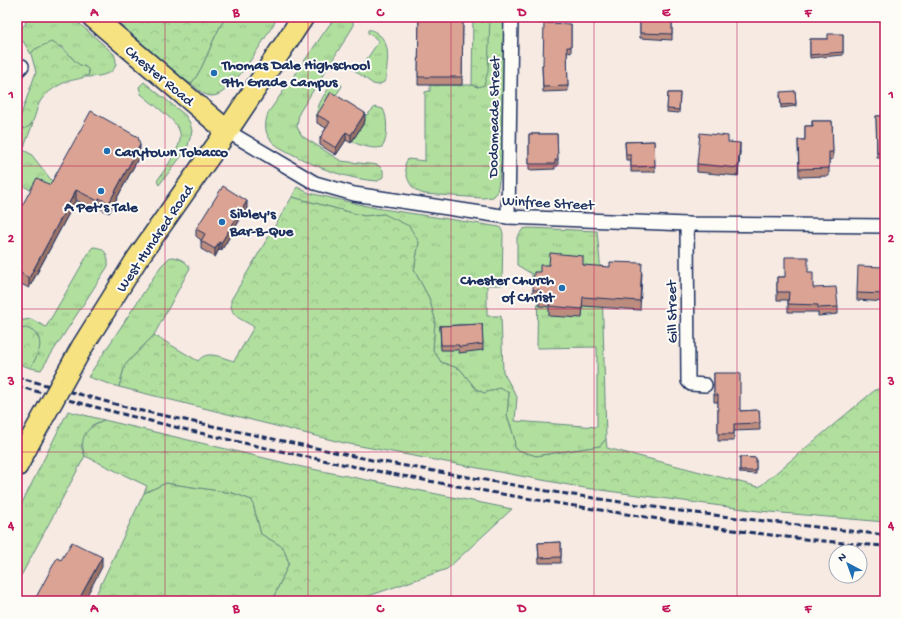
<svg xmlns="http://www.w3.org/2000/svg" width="902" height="618" font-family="'Gochi Hand',sans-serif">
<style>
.grass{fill:url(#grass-tufts);stroke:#66877e}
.forest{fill:url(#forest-crowns);stroke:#66877e}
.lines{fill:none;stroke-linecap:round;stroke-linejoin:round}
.street-casing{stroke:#1b2f5e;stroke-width:16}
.primary-casing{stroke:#1b2f5e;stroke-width:24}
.street{stroke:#fdfcf7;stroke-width:13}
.primary{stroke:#f7e281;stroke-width:21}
.rail{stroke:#1b2f5e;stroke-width:3;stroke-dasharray:6 3;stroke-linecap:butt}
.primary-bridge-casing{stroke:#1b2f5e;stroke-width:24;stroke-linecap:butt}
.primary-bridge{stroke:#f7e281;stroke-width:21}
.wall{fill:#bc8c7f;stroke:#1b2f5e}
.shaded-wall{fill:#997268;stroke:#1b2f5e}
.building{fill:#dba394;stroke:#1b2f5e}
.grid{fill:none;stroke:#c2185b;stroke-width:1;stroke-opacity:0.55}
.poi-dot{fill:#1f6fb2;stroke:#fdfcf7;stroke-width:1.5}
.labels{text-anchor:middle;stroke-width:4;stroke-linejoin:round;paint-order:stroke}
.poi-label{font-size:15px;font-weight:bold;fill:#1b2f5e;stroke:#fdfcf7;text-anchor:start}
.street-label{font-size:15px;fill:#1b2f5e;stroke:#fdfcf7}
.neatline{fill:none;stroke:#c2185b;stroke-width:1.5}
.grid-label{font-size:13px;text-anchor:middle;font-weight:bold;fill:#c2185b}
</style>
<defs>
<pattern id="grass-tufts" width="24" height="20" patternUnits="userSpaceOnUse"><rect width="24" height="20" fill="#b0df9e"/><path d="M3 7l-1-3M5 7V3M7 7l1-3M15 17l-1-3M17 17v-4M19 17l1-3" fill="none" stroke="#97c08a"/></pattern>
<pattern id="forest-crowns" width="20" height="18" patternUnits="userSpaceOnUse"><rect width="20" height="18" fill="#b0df9e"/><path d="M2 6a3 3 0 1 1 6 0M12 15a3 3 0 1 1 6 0" fill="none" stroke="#97c08a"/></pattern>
</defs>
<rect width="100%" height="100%" fill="#f6eae3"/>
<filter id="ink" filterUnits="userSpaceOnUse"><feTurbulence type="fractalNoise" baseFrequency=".025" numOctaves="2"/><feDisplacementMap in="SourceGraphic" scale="8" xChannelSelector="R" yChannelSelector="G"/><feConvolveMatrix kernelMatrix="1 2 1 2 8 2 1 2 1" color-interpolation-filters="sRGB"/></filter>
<g filter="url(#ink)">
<g class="grass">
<path d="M24,17H72L114,54C123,74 100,77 85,77L89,74L85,66L79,65L61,46L35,49L31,54L23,41L17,36V30H20L26,23Z"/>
<path d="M226,17H278C267,34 232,97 212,96C204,96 197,88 191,84C207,64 211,38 226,17Z"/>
<path d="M339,17L351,18L353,22V27L299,113L297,127L302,136L341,161L378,165L383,170V177L378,181C346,179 318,168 290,153C283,149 275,146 270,139C264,132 265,122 268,113L330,24Z"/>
<path d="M490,17H505L504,149L497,193L493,197L483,198L424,194C410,190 406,178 405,164L408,159L425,161V92L430,91V85H472L478,87Z"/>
<path d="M368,30C372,29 373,31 377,33C392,44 387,61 386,78L384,82L378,85L373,84L347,65L350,63L360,69L379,41L368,33Z"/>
<path d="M338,81L342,86L336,95L367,115L375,107L383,109C388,117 388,141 382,147C366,153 325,130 317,117C314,109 330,82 338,81Z"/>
<path d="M144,82L185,115L190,123L192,131L187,149L159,185L157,181C193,129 187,132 141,94L139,87Z"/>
<polygon points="19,120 20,125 28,127 33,123 23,150 31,154 55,185 76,200 72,207 37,189 35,192 19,184 22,171 17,168"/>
<polygon points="297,187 309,193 376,208 500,227 503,233 502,285 487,285 487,316 501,316 503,372 517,397 515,421 597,427 597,347 537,348 538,282 532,281 532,274 517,265 517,237 523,229 529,228 597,231 602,282 606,439 600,446 536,456 515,449 514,437 507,415 509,393 500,388 484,393 476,389 460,369 441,362 433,350 435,319 429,298 414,270 419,242 384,214 364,216 292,197"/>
<path d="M93,247C105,247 109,256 108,266L41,370L30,368C42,350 47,326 17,329V321L31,319L46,327L91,249Z"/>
<path d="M170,257C178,257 186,261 190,268L154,335L125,365L119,387L88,377L161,266Z"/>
<polygon points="68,411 104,420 92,425 81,446 85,456 22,574 17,579 17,513"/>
<polygon points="166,483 233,493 252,500 261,534 283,547 289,563 272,601 93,601 144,493"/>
</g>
<g class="forest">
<path d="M112,17H226C211,38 207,64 191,84L179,76Z"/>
<polygon points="473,17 490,17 488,72 484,85 478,87 472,85"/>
<path d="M51,42C63,47 68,55 77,63C80,66 85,66 88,69L89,74C83,79 76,79 69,81C59,84 47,92 41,100C34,110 37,124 24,129L20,125L19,120L36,72L31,54L35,49Z"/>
<path d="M292,197L364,216L384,214L409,226L419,242L414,270L429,298L435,319L433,350L441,362L460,369L476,389L484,393L500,388L509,393L507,415L514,437L515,449L536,456L600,446L606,439L607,448L759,487L875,390L885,387V522L759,511L585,488L344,443L119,387L125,365L154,335L198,361C207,349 222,358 234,361L254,327C241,318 230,318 231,300Z"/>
<path d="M27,328C47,338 40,352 30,368L17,363V329Z"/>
<path d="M104,420L302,467L512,509L447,569L354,601H272L289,563L283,547L261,534L252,500L233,493L166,483L144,493L147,486L85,456C78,437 87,427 104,420Z"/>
</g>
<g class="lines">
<g class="street-casing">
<g id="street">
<polyline points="17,71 22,66"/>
<polyline points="227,131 315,183 354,194 508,217 687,224 885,226"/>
<polyline points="508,217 511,17"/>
<polyline points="687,224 688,381 691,384 705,385"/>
</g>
</g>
<g class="primary-casing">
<g id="primary">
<polyline points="93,17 227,131"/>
<polyline points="82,347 137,259 227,131 303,17"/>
<polyline points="17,466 30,441"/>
</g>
</g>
<use href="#street" class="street"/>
<use href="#primary" class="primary"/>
<g class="rail">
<polyline points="17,377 133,409 372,460 547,491 687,512 885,535"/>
<path d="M17,386C207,439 400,479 594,509C691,524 788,540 885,546"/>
</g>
<g class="primary-bridge-casing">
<polyline id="primary-bridge" points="30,441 82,347"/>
</g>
<use href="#primary-bridge" class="primary-bridge"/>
</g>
<g class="wall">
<polygon points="419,17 463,17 462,85 418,85"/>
<polygon points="640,17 672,17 672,40 640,38"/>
<polygon points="571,24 571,53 567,52 568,91 543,92 542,65 543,65"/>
<polygon points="843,34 843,55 810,58 810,39 828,39"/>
<polygon points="795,91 796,106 781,108 780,95"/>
<polygon points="668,93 680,93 679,113 667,112"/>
<polygon points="317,115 365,121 351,143 346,140 336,155 320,145 320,138 326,128 317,123"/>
<polygon points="876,116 885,116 885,158 877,158"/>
<polygon points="812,121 832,121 833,159 829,160 829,176 799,177 798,140 805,140 805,126 812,126"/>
<polygon points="529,134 557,134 558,166 555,166 555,169 529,170"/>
<polygon points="654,141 655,172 631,172 631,160 626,160 625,142"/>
<polygon points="728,142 740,151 738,176 697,172 697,164"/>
<polygon points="140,155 109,213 99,208 98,212 76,200 29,288 17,282 17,215"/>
<polygon points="247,208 221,251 219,249 215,257 201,249 201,240 196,236 196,229"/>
<polygon points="549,265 583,265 642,273 640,310 583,306 582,318 549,316 549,307 539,306 539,299 533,299 533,290 540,272"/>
<polygon points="885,267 885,302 857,300 857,293"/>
<polygon points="808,272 813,288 838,307 838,314 818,316 818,312 788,312 788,300 777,300 777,277 785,277"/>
<polygon points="482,324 483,350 459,353 459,350 441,350 440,326"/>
<polygon points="714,373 740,411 759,410 760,430 734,431 734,441 718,441 718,402 714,402"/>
<polygon points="740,457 756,458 756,474 740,473"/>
<polygon points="561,542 561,563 539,563 538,543"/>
</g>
<g class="shaded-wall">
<polygon points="365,113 365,121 351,143 351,135"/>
<polygon points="346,132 346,140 336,155 336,148"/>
<polygon points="740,143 740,151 738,176 738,168"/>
<polygon points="140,145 140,155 109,213 109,203"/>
<polygon points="76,190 76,200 29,288 29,278"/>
<polygon points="99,198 99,208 98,212 98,201"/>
<polygon points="247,201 247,208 221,251 221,243"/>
<polygon points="219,242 219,249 215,257 215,249"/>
<polygon points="102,557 102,567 84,601 78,601"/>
</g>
<g class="building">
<polygon points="419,17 463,17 462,77 418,77"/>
<polygon points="640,17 672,17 672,34 640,33"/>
<polygon points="544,23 571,24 571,47 567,47 568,86 543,87 542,65 543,65"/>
<polygon points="828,34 843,34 843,52 810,55 810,39 828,39"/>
<polygon points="795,91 796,104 781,105 780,92"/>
<polygon points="331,92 365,113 351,135 346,132 336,148 320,138 330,122 317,115"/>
<polygon points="668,93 680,93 679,110 667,109"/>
<polygon points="91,111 138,137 140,145 109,203 99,198 98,201 76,190 29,278 17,271 17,215 37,178 50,185"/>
<polygon points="876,116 885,116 885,153 877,153"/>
<polygon points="812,121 832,121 833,152 829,152 829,168 799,169 798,140 805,140 805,126 813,126"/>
<polygon points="700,133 728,136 728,142 740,143 738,168 697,164"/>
<polygon points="529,134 557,134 558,160 555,160 555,164 529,164"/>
<polygon points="654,141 655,166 631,167 631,155 626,155 625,142"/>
<polygon points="223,186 247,201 221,243 219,242 215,249 201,241 205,234 196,229"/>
<polygon points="550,253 583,256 583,265 610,267 610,262 642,263 640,301 583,297 582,309 549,306 550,298 539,297 540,290 533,290 534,272 540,272 540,265 549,265"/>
<polygon points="785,257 808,257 808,272 813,272 813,288 836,287 838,307 818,308 818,305 788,304 789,292 777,292 777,277 785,277"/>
<polygon points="858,266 885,267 885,294 857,293"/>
<polygon points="482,324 483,344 459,347 459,345 441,345 440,326"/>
<polygon points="714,373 740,373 740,411 759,410 760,423 734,424 734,434 718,434 718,395 714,395"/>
<polygon points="740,457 756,458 756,471 740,471"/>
<polygon points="72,542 102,557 78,601 34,601 57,558 61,560"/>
<polygon points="561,542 561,557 539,558 538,543"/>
</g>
</g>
<path class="grid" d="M165,17V601M308,17V601M451,17V601M594,17V601M737,17V601M17,166H885M17,309H885M17,452H885"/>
<g class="poi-dot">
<circle cx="214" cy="73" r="4"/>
<circle cx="107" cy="151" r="4"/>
<circle cx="101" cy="191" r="4"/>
<circle cx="222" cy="222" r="4"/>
<circle cx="562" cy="288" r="4"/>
</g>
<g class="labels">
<g class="poi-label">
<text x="222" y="69">Thomas Dale Highschool<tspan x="222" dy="17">9th Grade Campus</tspan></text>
<text x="115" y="156">Carytown Tobacco</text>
<text x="101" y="211" text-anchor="middle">A Pet’s Tale</text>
<text x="230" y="218">Sibley's<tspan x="230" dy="17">Bar-B-Que</tspan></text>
<text x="554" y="284" text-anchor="end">Chester Church<tspan x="554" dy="17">of Christ</tspan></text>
</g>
<g class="street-label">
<text transform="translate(160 75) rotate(40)" y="5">Chester Road</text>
<text transform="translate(493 117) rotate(-89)" y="5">Dodomeade Street</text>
<text transform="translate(548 202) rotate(3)" y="5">Winfree Street</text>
<text transform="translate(154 238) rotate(-56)" y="5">West Hundred Road</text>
<text transform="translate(671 312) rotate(-91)" y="5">Gill Street</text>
</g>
</g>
<rect width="902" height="618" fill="none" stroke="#fdfcf7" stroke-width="44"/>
<g transform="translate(848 564) rotate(319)"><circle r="19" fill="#fdfcf7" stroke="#a3aaba"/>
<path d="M0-3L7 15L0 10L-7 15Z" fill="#1f6fb2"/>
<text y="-6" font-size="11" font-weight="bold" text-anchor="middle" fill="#1b2f5e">N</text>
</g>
<rect x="22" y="22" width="858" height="574" class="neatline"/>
<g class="grid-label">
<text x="94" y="16">A</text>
<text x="236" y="16">B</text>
<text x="380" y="16">C</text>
<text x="522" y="16">D</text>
<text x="666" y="16">E</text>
<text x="808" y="16">F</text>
<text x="11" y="98">1</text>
<text x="891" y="98">1</text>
<text x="11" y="242">2</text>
<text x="891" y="242">2</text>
<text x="11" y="385">3</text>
<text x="891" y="385">3</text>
<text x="11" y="529">4</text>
<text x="891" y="529">4</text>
<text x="94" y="612">A</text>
<text x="236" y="612">B</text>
<text x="380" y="612">C</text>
<text x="522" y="612">D</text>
<text x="666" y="612">E</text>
<text x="808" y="612">F</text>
</g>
</svg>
